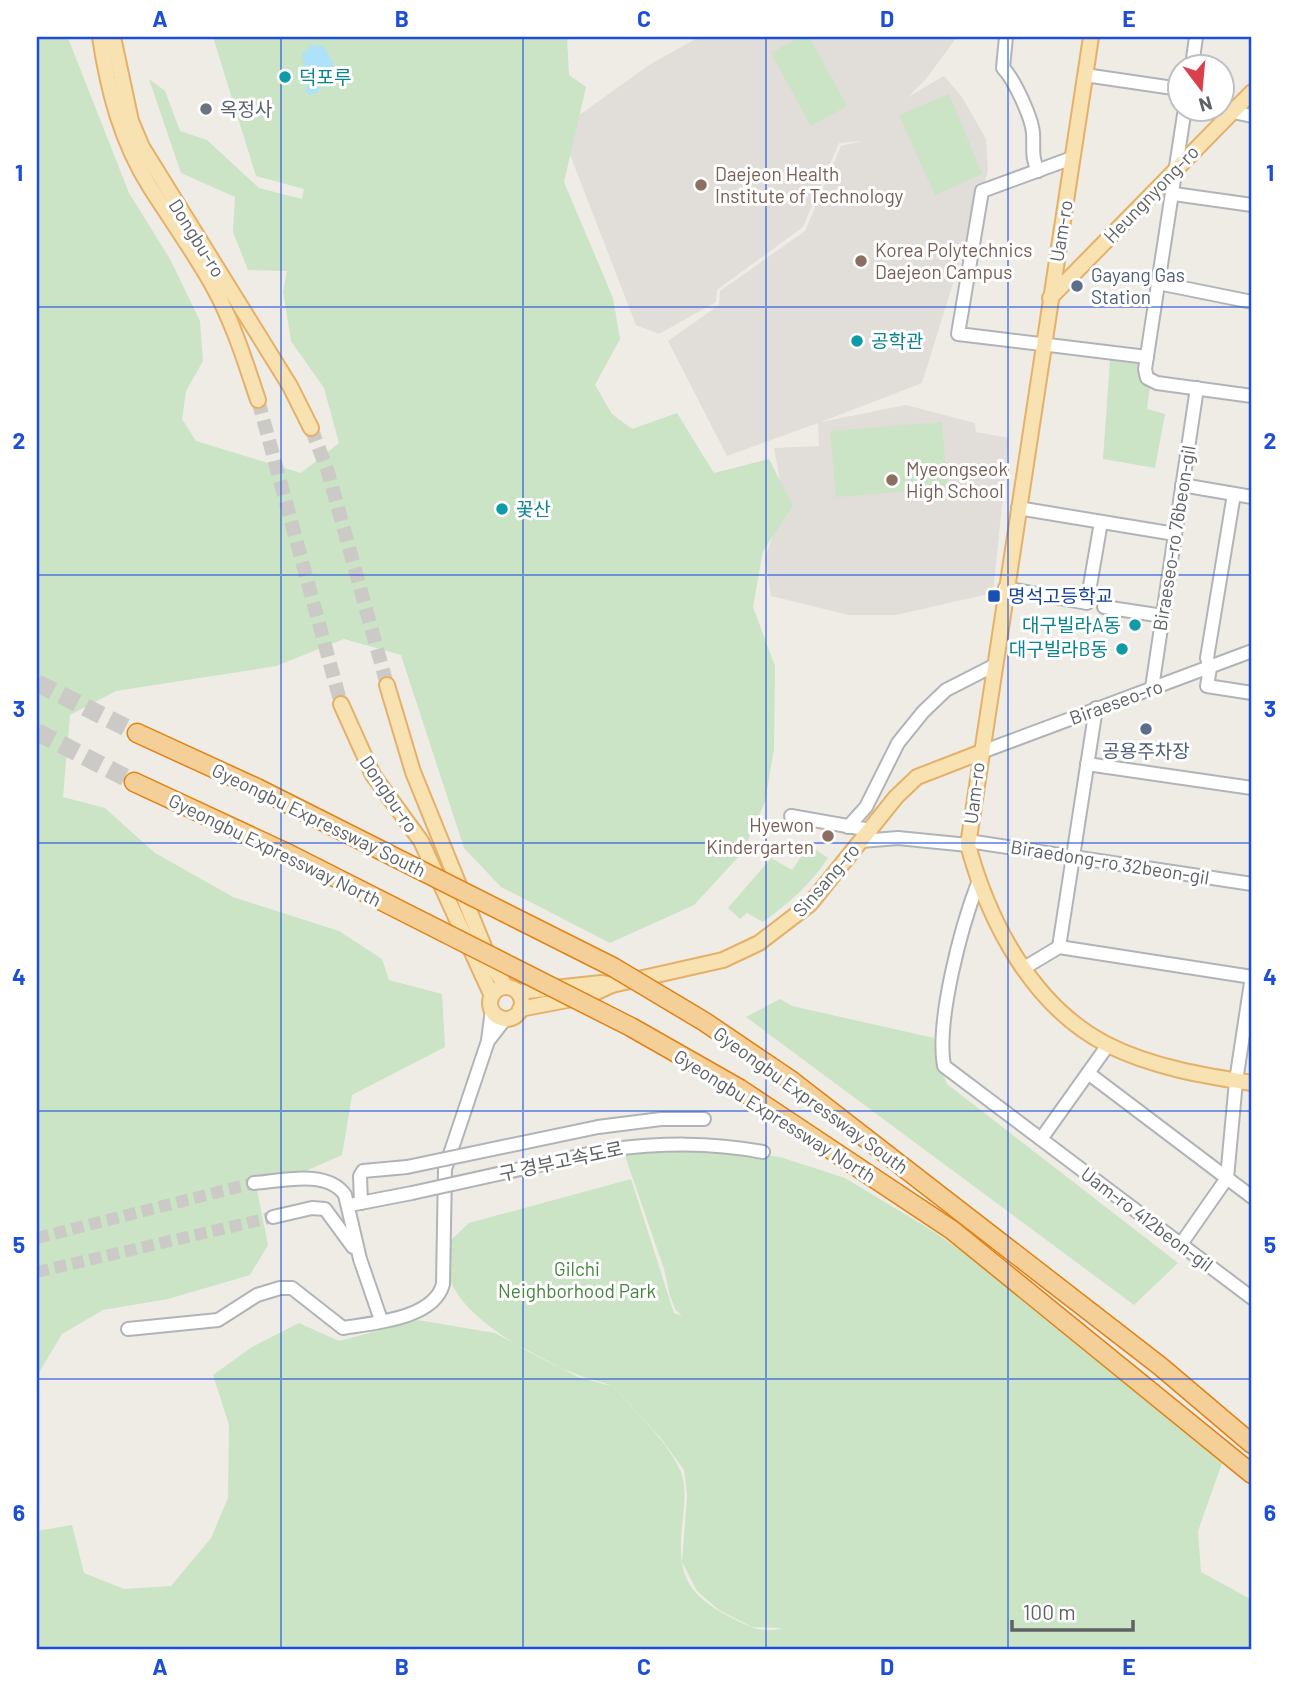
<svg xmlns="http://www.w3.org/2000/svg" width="1289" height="1686" font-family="Barlow,'Noto Sans KR',sans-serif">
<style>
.education{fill:#e1ddd8}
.green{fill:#cae4c5;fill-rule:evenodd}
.water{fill:#ade2f8}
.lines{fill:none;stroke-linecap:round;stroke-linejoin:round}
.minor-tunnel{stroke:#cbcac6;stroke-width:12;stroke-dasharray:12 6;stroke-linecap:butt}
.major-tunnel{stroke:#cbcac6;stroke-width:14;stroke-dasharray:14 7;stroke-linecap:butt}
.highway-tunnel{stroke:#cbcac6;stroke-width:18;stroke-dasharray:18 9;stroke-linecap:butt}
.minor-casing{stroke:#b1b4b7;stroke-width:16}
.major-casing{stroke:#e5b069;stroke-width:18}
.highway-casing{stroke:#e18214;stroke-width:21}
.minor{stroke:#fff;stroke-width:12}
.major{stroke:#f8e2b2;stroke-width:14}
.highway{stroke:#f4cf98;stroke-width:18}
.minor-bridge-casing{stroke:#b1b4b7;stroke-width:16;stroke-linecap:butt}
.highway-bridge-casing{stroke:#e18214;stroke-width:21;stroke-linecap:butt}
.minor-bridge{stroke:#fff;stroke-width:12}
.highway-bridge{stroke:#f4cf98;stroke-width:18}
.grid{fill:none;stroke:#1d4ed8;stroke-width:2;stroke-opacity:0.55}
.culture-dot{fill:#0f9aa8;stroke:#fff;stroke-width:2.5}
.worship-dot{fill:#6b7280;stroke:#fff;stroke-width:2.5}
.education-dot{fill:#8d6e63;stroke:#fff;stroke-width:2.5}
.service-dot{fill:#5c6f8a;stroke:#fff;stroke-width:2.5}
.transit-dot{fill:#1a4fb4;stroke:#fff;stroke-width:2.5}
.labels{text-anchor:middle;stroke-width:6;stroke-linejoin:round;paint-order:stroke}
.culture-label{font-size:19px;fill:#0d838f;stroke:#fff;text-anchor:start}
.worship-label{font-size:19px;fill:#5b616d;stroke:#fff;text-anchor:start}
.education-label{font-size:19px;fill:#785e54;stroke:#fff;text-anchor:start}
.street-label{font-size:19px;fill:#5e6265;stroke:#fff}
.service-label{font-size:19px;fill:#4e5e75;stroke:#fff;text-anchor:start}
.transit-label{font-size:19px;fill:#164399;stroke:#fff;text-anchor:start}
.park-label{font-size:19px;fill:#45843e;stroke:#fff}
.neatline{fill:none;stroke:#1d4ed8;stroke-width:2.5}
.grid-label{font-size:23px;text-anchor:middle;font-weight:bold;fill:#1d4ed8}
</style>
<rect width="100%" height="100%" fill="#efece6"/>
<polygon class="education" points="699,37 957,37 926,79 908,97 944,76 962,97 986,139 988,171 922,383 821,422 906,405 975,423 976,432 1009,438 993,593 896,615 849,615 771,596 765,558 778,521 786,513 774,448 819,446 818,423 727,456 668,341 719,305 720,291 805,231 841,146 862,141 839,143 803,227 717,290 716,302 659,334 636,325 560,129 649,65"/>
<g class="green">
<polygon points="37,37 68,38 129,193 170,259 200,321 203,361 186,391 182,419 196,441 301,473 339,443 324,388 291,341 283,291 287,271 248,270 233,232 235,197 181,173 149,79 165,91 180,131 207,140 259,188 302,199 304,189 256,176 213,37 567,37 569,75 586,87 564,182 613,298 620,339 595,385 612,414 632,429 677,413 714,473 769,459 793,506 763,551 753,607 775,666 774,749 765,802 742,853 694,905 610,943 501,887 464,848 401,655 344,639 276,666 116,691 70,715 63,797 105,808 155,853 233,897 339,931 382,959 389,980 442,994 445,1047 352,1095 342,1155 299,1174 255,1180 268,1245 250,1275 168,1299 103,1310 62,1334 37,1376"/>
<polygon points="800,37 809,37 847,106 811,126 771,53"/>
<polygon points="949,94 982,174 935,195 899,115"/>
<polygon points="1110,360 1139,363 1142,383 1150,387 1147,409 1165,414 1155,468 1103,459"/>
<polygon points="942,422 947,488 836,497 830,431"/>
<path d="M809,845L828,858C810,885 789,903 763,922L747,913L740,919L728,908L771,858L792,870Z"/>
<polygon points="780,999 792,1006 934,1038 937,1060 947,1084 1178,1263 1134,1305 746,1017"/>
<path d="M693,1147L780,1157L845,1178L933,1231L1018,1291L1222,1463L1198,1531L1201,1572L1252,1600V1649H37V1531L72,1525L84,1573L124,1589L171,1586L211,1538L228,1498L229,1425L213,1375L252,1347L299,1323L339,1341L418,1320L495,1333L578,1377L611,1386C602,1381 591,1380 581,1376C542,1362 469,1323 452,1284C446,1270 449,1255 450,1241L469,1223L631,1179L674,1313L682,1316L675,1309L670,1296L664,1269L624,1153ZM613,1386L660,1437L684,1470L687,1496L682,1562L697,1591L719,1610L752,1627L783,1628C763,1634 749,1627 732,1618C675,1589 678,1564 684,1507C685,1496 685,1480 680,1470C666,1439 635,1412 613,1386Z"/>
</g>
<polygon class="water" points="312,45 323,46 334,64 317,93 309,95 306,91 307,78 302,54"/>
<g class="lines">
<g class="minor-tunnel">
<polyline points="37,1238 254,1183"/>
<polyline points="37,1272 273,1217"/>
</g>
<g class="major-tunnel">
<polyline points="258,400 341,704"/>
<polyline points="311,428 328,472 387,685"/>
</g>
<g class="highway-tunnel">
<polyline points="37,683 137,733"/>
<polyline points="37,732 134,782"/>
</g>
<g class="minor-casing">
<g id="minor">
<path d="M1006,37L1003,68C1014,79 1032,118 1033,133C1034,148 1031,157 1038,171"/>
<polyline points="1192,66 1196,37"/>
<polyline points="1085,75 1180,89"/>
<polyline points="1185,108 1145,369 1147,378 1157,383 1252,396"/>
<polyline points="1233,112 1252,116"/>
<polyline points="1072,158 982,191 958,334 1147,357"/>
<polyline points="1174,194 1252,205"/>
<polyline points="1158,283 1252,302"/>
<polyline points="1182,485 1252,497"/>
<polyline points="1234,494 1207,658 1210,668 1207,686 1252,693"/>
<polyline points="1018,508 1175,534"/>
<polyline points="1005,588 1087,603 1101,522"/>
<polyline points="1104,607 1163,616"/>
<polyline points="1152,688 1197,388"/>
<polyline points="979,753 1252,651"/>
<polyline points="1087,764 1252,788"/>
<polyline points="791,816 870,830"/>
<polyline points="848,827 866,807 898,743 923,712 946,690 993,666"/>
<polyline points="861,841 898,838 968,845"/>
<polyline points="968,841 1252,884"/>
<path d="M978,883C961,927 936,1021 944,1066L1252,1298"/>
<polyline points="1059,947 1096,708"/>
<polyline points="1024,968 1059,947 1252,977"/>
<polyline points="488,1041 492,1009"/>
<polyline points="1088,1073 1252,1197"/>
<polyline points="598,1127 661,1119 704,1119"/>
<polyline points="1041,1139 1108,1045"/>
<path d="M606,1150C661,1143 709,1142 763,1152"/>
<path d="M254,1183C282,1181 327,1169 345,1195L360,1259L381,1320"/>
<polyline points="361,1203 360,1176 363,1171 407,1167"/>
<polyline points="355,1204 412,1193"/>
<polyline points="273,1217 312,1208 325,1209 353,1247"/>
<polyline points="1181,1244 1227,1178 1236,1081 1252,976"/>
<path d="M128,1329L218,1320L257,1295L280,1288H292L343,1328C373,1323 434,1319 443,1284L445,1169L488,1041L506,1018"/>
</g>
</g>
<g class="major-casing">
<g id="major">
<path d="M100,37C108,90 121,141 150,187C171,220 194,252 213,286C233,322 245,361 258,400"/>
<polyline points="113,37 131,121 142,147 290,386 311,428"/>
<path d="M1091,37L968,845C989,923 1033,1007 1108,1045C1152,1067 1204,1076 1252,1083"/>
<polyline points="1050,298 1252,92"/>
<polyline points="387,685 413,772 491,964 506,987"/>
<polyline points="341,704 373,775 421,841 492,996"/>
<circle cx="506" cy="1003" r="16"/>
<polyline points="518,992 601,983 612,985"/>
<polyline points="520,1009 588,996 612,985 723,960 759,943 810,904 896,797 917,777 979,753"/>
</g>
</g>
<g class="highway-casing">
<g id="highway">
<polyline points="137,733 257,788"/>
<polyline points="134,782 289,854"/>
<polyline points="792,1081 1160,1366 1252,1444"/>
<polyline points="740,1089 952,1230 1252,1474"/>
</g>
</g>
<use href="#minor" class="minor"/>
<use href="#major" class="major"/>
<use href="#highway" class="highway"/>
<g class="minor-bridge-casing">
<g id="minor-bridge">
<polyline points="407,1167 598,1127"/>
<polyline points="412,1193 606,1150"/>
</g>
</g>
<g class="highway-bridge-casing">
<g id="highway-bridge">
<polyline points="257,788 613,967 705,1022 792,1081"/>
<polyline points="289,854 631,1027 740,1089"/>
</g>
</g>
<use href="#minor-bridge" class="minor-bridge"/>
<use href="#highway-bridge" class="highway-bridge"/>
</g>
<path class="grid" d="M281,37V1649M523,37V1649M766,37V1649M1008,37V1649M37,307H1252M37,575H1252M37,843H1252M37,1111H1252M37,1379H1252"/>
<g class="culture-dot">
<circle cx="285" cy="77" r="7"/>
<circle cx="857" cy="341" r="7"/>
<circle cx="502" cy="509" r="7"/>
<circle cx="1135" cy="625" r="7"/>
<circle cx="1122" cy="649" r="7"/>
</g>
<circle class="worship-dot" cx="206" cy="109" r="7"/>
<g class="education-dot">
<circle cx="701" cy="185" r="7"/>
<circle cx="861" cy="261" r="7"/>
<circle cx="892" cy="480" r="7"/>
<circle cx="828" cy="836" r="7"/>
</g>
<g class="service-dot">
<circle cx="1077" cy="286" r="7"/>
<circle cx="1146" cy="729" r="7"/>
</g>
<rect class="transit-dot" x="987" y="589" width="14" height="14" rx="3.5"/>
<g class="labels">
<g class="culture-label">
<text x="299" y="84">덕포루</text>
<text x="871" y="348">공학관</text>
<text x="516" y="516">꽃산</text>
<text x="1121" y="632" text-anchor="end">대구빌라A동</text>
<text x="1108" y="656" text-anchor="end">대구빌라B동</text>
</g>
<g class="worship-label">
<text x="220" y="116">옥정사</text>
</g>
<g class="education-label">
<text x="715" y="181">Daejeon Health<tspan x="715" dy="22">Institute of Technology</tspan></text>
<text x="875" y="257">Korea Polytechnics<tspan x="875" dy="22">Daejeon Campus</tspan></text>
<text x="906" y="476">Myeongseok<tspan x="906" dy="22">High School</tspan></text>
<text x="814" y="832" text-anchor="end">Hyewon<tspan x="814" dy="22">Kindergarten</tspan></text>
</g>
<g class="street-label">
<text transform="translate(1151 194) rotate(-46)" y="7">Heungnyong-ro</text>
<text transform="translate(1061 231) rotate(-81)" y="7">Uam-ro</text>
<text transform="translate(197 238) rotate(58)" y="7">Dongbu-ro</text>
<text transform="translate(1174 538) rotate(-81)" y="7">Biraeseo-ro 76beon-gil</text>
<text transform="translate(1116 702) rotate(-20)" y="7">Biraeseo-ro</text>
<text transform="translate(974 793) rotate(-83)" y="7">Uam-ro</text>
<text transform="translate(389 794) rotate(56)" y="7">Dongbu-ro</text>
<text transform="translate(319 820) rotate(26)" y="7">Gyeongbu Expressway South</text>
<text transform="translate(275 850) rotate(26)" y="7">Gyeongbu Expressway North</text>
<text transform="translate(1110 862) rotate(9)" y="7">Biraedong-ro 32beon-gil</text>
<text transform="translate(826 880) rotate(-49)" y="7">Sinsang-ro</text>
<text transform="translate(811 1100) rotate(36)" y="7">Gyeongbu Expressway South</text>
<text transform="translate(775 1116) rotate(32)" y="7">Gyeongbu Expressway North</text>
<text transform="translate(561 1161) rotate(-12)" y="7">구 경부고속도로</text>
<text transform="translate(1147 1219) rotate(37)" y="7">Uam-ro 412beon-gil</text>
</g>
<g class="service-label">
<text x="1091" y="282">Gayang Gas<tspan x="1091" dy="22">Station</tspan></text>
<text x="1146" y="758" text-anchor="middle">공용주차장</text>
</g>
<g class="transit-label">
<text x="1008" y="603">명석고등학교</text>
</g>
<g class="park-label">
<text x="577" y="1276">Gilchi<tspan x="577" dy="22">Neighborhood Park</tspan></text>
</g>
</g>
<rect width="1289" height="1686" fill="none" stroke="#ffffff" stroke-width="77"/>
<g transform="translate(1201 88) rotate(164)"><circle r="33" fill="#ffffff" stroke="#bfc0c1" stroke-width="2"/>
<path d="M0-5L12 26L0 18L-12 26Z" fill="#da414c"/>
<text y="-10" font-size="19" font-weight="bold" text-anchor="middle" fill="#5e6265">N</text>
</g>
<path d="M1012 1620v10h121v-10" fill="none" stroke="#5e6265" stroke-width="3.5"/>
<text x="1023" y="1620" font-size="21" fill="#5e6265" stroke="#ffffff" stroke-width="5" paint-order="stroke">100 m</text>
<rect x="38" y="38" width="1212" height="1610" class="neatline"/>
<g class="grid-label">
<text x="160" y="27">A</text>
<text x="402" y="27">B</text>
<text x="644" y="27">C</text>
<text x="887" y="27">D</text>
<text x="1129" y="27">E</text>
<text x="19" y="181">1</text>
<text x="1270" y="181">1</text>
<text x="19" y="449">2</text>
<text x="1270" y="449">2</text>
<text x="19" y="717">3</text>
<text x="1270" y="717">3</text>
<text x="19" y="985">4</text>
<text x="1270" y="985">4</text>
<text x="19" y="1253">5</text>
<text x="1270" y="1253">5</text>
<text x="19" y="1521">6</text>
<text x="1270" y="1521">6</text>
<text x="160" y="1675">A</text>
<text x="402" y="1675">B</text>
<text x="644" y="1675">C</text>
<text x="887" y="1675">D</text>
<text x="1129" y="1675">E</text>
</g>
</svg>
